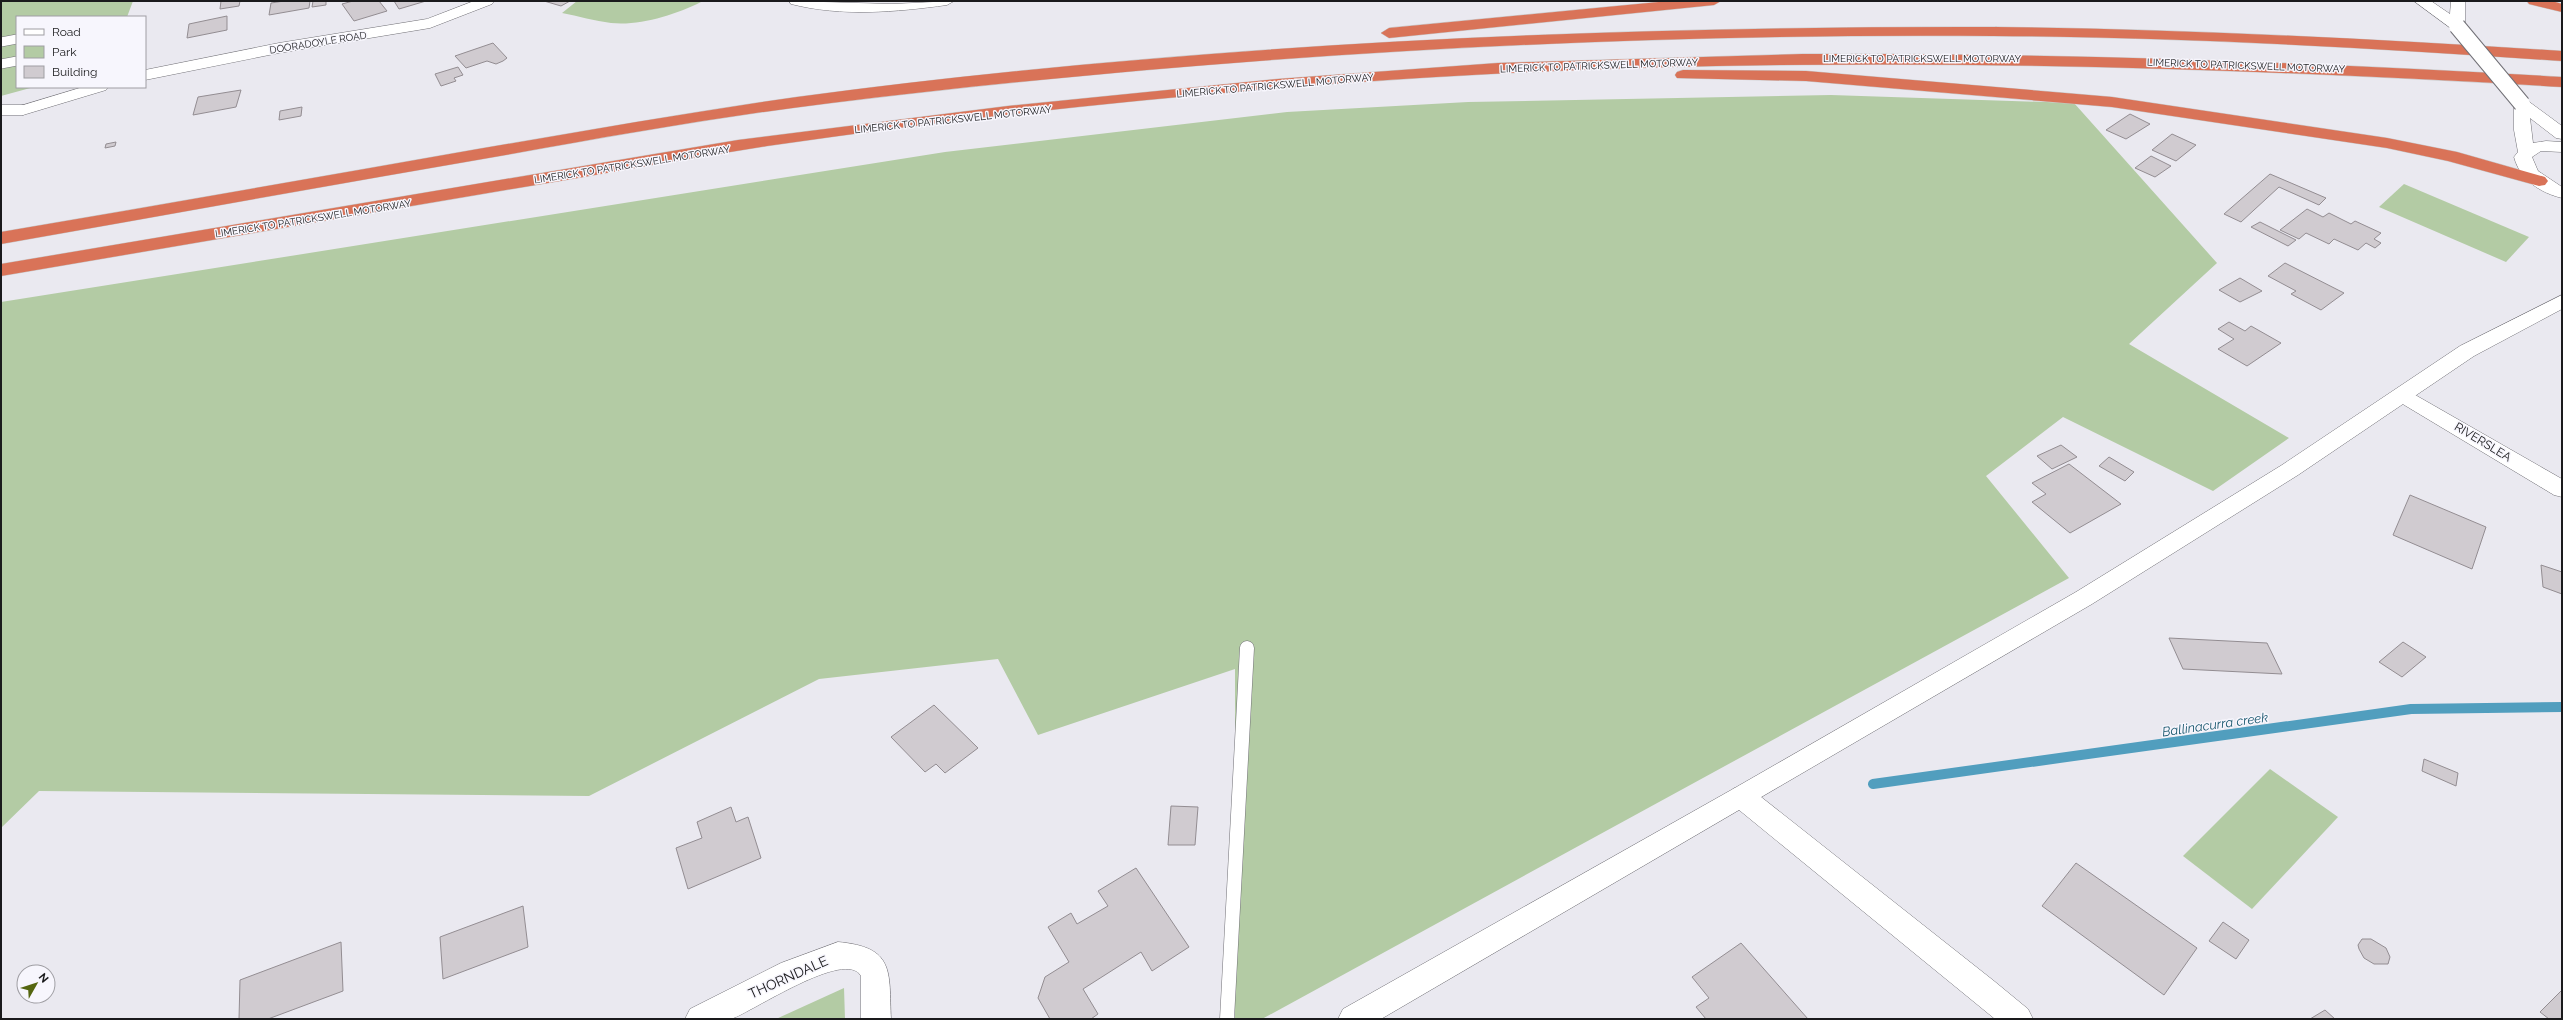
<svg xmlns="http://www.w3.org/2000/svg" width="2563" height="1020" font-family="Raleway,sans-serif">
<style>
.green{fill:#b3cba4}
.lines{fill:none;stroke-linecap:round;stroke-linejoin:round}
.stream{stroke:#519ebe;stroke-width:10}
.building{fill:#d0cbd0;stroke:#938d92}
.lane-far1-casing{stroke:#717076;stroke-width:10}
.lane-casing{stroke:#717076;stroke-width:15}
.street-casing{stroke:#717076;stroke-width:1}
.secondary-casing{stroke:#717076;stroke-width:1}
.highway-casing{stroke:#c8c8c9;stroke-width:1}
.lane-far1{stroke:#fff;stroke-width:9}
.lane{stroke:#fff;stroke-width:14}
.street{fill:#fff;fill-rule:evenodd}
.secondary{fill:#fff;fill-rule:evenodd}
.highway{fill:#d97358;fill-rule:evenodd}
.secondary-bridge-casing{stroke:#717076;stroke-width:18;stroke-linecap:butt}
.secondary-bridge{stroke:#fff;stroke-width:16}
.labels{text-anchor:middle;stroke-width:3;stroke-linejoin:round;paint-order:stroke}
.far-street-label{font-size:10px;fill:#1a1a1c;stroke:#f7f6fd}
.street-label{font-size:12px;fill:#1a1a1c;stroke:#f7f6fd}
.water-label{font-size:13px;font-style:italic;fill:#18566d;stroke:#f7f6fd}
.near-street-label{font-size:14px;fill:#1a1a1c;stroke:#f7f6fd}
</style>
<rect width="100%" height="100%" fill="#eae9f0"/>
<g class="green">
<polygon points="1,1 133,1 127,17 17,17 17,87 34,87 1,96"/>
<path d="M577,1H698L701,2C675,15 640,26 611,23C595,21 578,16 562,13Z"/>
<polygon points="1831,95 2074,103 2217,263 2129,344 2289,438 2213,491 2063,417 1986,476 2069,578 1262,1019 1235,1019 1235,669 1038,735 998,659 819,679 589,796 39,791 1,828 1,302 945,152 1287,112 1468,102"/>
<polygon points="2404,184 2529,237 2506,262 2379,207"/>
<polygon points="2270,769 2338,817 2252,909 2183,856"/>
<polygon points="844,988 845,1019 776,1019"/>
</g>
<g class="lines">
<polyline class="stream" points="1873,784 2411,709 2562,707"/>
</g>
<g class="building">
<polygon points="221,1 240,1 239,6 220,9"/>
<polygon points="284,1 310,1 309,8 269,15 271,3"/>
<polygon points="313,1 326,1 326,5 312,7"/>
<polygon points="353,1 379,1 387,11 354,21 342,4"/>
<polygon points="394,1 426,1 399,9"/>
<polygon points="544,1 570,1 561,6"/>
<polygon points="227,16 227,30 187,38 189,24"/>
<polygon points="493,43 507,58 503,61 496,64 487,61 466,68 455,56"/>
<polygon points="458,67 463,75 454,78 456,81 441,86 435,74"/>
<polygon points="241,90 236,107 193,115 198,97"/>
<polygon points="302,107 301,116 279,120 280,111"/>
<polygon points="2130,114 2150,124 2126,139 2106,130"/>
<polygon points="2172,134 2196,145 2176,161 2152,150"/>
<polygon points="116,142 115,146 105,148 106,144"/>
<polygon points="2151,156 2171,166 2155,177 2135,168"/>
<polygon points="2270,174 2326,198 2319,205 2279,187 2241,222 2224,214"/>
<polygon points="2307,209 2323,217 2329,213 2351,224 2355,221 2381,233 2374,239 2381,243 2375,248 2366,243 2358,250 2334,239 2329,244 2306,233 2299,239 2280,230"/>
<polygon points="2260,222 2296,240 2288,246 2251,227"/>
<polygon points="2285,263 2344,293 2321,310 2291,294 2296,291 2268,276"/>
<polygon points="2240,278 2262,291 2240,302 2219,290"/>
<polygon points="2229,322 2245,331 2251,326 2281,343 2247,366 2218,349 2234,339 2218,329"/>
<polygon points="2061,445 2077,457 2052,469 2037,456"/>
<polygon points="2109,457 2134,472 2125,481 2099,466"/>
<polygon points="2069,464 2121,504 2070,533 2032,502 2046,494 2032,483"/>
<polygon points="2410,495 2486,527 2472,569 2393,535"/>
<polygon points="2541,565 2562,572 2562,594 2543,587"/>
<polygon points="2169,638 2267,643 2282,674 2183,669"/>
<polygon points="2403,642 2426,657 2402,677 2379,662"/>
<polygon points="934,705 978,748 945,773 936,764 925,772 891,737"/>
<polygon points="2424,759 2458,773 2456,786 2422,771"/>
<polygon points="1171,806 1198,807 1195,845 1168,845"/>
<polygon points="731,807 736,822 748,817 761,858 688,889 676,848 702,838 697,822"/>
<polygon points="2076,863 2197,948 2164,995 2042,906"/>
<polygon points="1136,868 1189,947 1152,971 1141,952 1083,989 1098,1014 1091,1019 1050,1019 1038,998 1045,977 1069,962 1048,927 1071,913 1077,924 1108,906 1098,891"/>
<polygon points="523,906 528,947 443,979 440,937"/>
<polygon points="2223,922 2249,940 2236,959 2209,941"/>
<polygon points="2362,939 2371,939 2386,948 2390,957 2388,964 2374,964 2364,958 2359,949 2358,945"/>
<polygon points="341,942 343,991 268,1019 239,1019 240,980"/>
<polygon points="1741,943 1808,1019 1706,1019 1696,1007 1709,998 1692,977"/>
<polygon points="2562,990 2562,1019 2549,1019 2540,1012"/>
<polygon points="2325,1010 2335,1019 2310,1019"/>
</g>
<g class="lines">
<g class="lane-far1-casing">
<g id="lane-far1">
<polyline points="1,42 17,39"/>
<polyline points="1,64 17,61"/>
</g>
</g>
<g class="lane-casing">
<polyline id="lane" points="1227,1019 1247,648"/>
</g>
<g class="street-casing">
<g id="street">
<path d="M789,1L892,4L954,1L947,5C896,12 842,17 791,4Z"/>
<polygon points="1,105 23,105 31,110 23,115 1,115"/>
<polygon points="2403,388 2562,479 2562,497 2554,495 2396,400 2393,395 2396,390"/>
<polygon points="1742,786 1751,789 1994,981 2028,1009 2033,1019 1995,1019 1733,805 1729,797 1733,789"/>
<path d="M838,942C895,947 889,971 891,1019H861V976C846,948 752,1012 731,1019C719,1020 699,1019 685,1019L690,1009L781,963Z"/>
</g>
</g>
<g class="secondary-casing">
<g id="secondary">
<polygon points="474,1 494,1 492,4 430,28 279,53 145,80 145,70 279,43 427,19"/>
<polygon points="2414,1 2431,1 2450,14 2451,1 2465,1 2465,26 2462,29 2452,29"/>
<polygon points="83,87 108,87 106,90 23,115 15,110 17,107"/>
<path d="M2522,99L2528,101L2562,126V139L2556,138L2530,118L2533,143L2546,141L2562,142V152L2541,151L2532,157L2538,171L2562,187V198C2541,193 2520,180 2514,157L2518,152L2514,130V104Z"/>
<polygon points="2562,295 2562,309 2474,356 2298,475 2092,604 1381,1019 1338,1019 1343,1009 1733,789 2076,592 2282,465 2460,346"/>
</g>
</g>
<g class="highway-casing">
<g id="highway">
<polygon points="1669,1 1721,1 1714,5 1389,38 1381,33 1389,28"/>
<polygon points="2527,1 2552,1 2562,4 2562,12 2529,4"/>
<path d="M1996,27C2185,29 2373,39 2562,51V61C2373,48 2183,37 1993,36C1605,33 1216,56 831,103C724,116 617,135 511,154C341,183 171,214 1,244V232C160,205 319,177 478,149C585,131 691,112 797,97C1194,44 1596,26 1996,27Z"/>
<path d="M1802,54C2056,53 2309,62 2562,77V87C2157,63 1751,53 1346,83C1153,97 959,118 767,146C682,159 597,175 512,189C341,218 171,247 1,276V264L738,140L1008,106L1278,79L1498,63Z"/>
<polygon points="1683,70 1806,71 2112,97 2387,138 2457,152 2545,177 2548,181 2545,185 2539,186 2448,161 2387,148 2112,107 1806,81 1677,78 1675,75 1677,72"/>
</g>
</g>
<use href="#lane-far1" class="lane-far1"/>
<use href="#lane" class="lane"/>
<use href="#street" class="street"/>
<use href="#secondary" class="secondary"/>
<use href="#highway" class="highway"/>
<g class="secondary-bridge-casing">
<polyline id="secondary-bridge" points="2457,26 2522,104"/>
</g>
<use href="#secondary-bridge" class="secondary-bridge"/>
</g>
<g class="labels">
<g class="far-street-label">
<text transform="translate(318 42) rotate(-9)" y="4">DOORADOYLE ROAD</text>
<text x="1922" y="62">LIMERICK TO PATRICKSWELL MOTORWAY</text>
<text transform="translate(1599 65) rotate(-2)" y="4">LIMERICK TO PATRICKSWELL MOTORWAY</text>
<text transform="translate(2246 65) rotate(2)" y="4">LIMERICK TO PATRICKSWELL MOTORWAY</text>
<text transform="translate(1275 85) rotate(-5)" y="4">LIMERICK TO PATRICKSWELL MOTORWAY</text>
<text transform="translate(953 119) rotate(-6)" y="4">LIMERICK TO PATRICKSWELL MOTORWAY</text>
<text transform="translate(632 164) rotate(-9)" y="4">LIMERICK TO PATRICKSWELL MOTORWAY</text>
<text transform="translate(313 218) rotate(-9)" y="4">LIMERICK TO PATRICKSWELL MOTORWAY</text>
</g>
<g class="street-label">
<text transform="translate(2483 442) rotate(31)" y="4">RIVERSLEA</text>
</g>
<g class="water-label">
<text transform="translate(2215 724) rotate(-8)" y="5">Ballinacurra creek</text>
</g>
<g class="near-street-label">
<text transform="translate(788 977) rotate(-24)" y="5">THORNDALE</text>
</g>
</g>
<rect width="2563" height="1020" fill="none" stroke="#1a1a1c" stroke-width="4"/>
<rect x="16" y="16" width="130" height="72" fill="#f7f6fd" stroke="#9f9ea3"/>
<rect x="24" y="29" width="20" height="6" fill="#ffffff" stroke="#9f9ea3"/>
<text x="52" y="36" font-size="12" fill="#1a1a1c">Road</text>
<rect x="24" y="46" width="20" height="12" fill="#b3cba4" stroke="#9f9ea3"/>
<text x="52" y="56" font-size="12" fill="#1a1a1c">Park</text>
<rect x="24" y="66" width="20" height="12" fill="#d0cbd0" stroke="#9f9ea3"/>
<text x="52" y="76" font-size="12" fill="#1a1a1c">Building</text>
<g transform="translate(36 984) rotate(51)"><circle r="19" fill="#f7f6fd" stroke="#9f9ea3"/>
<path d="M0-3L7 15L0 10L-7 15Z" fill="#556610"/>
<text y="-6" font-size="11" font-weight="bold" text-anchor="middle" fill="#1a1a1c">N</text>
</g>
</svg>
